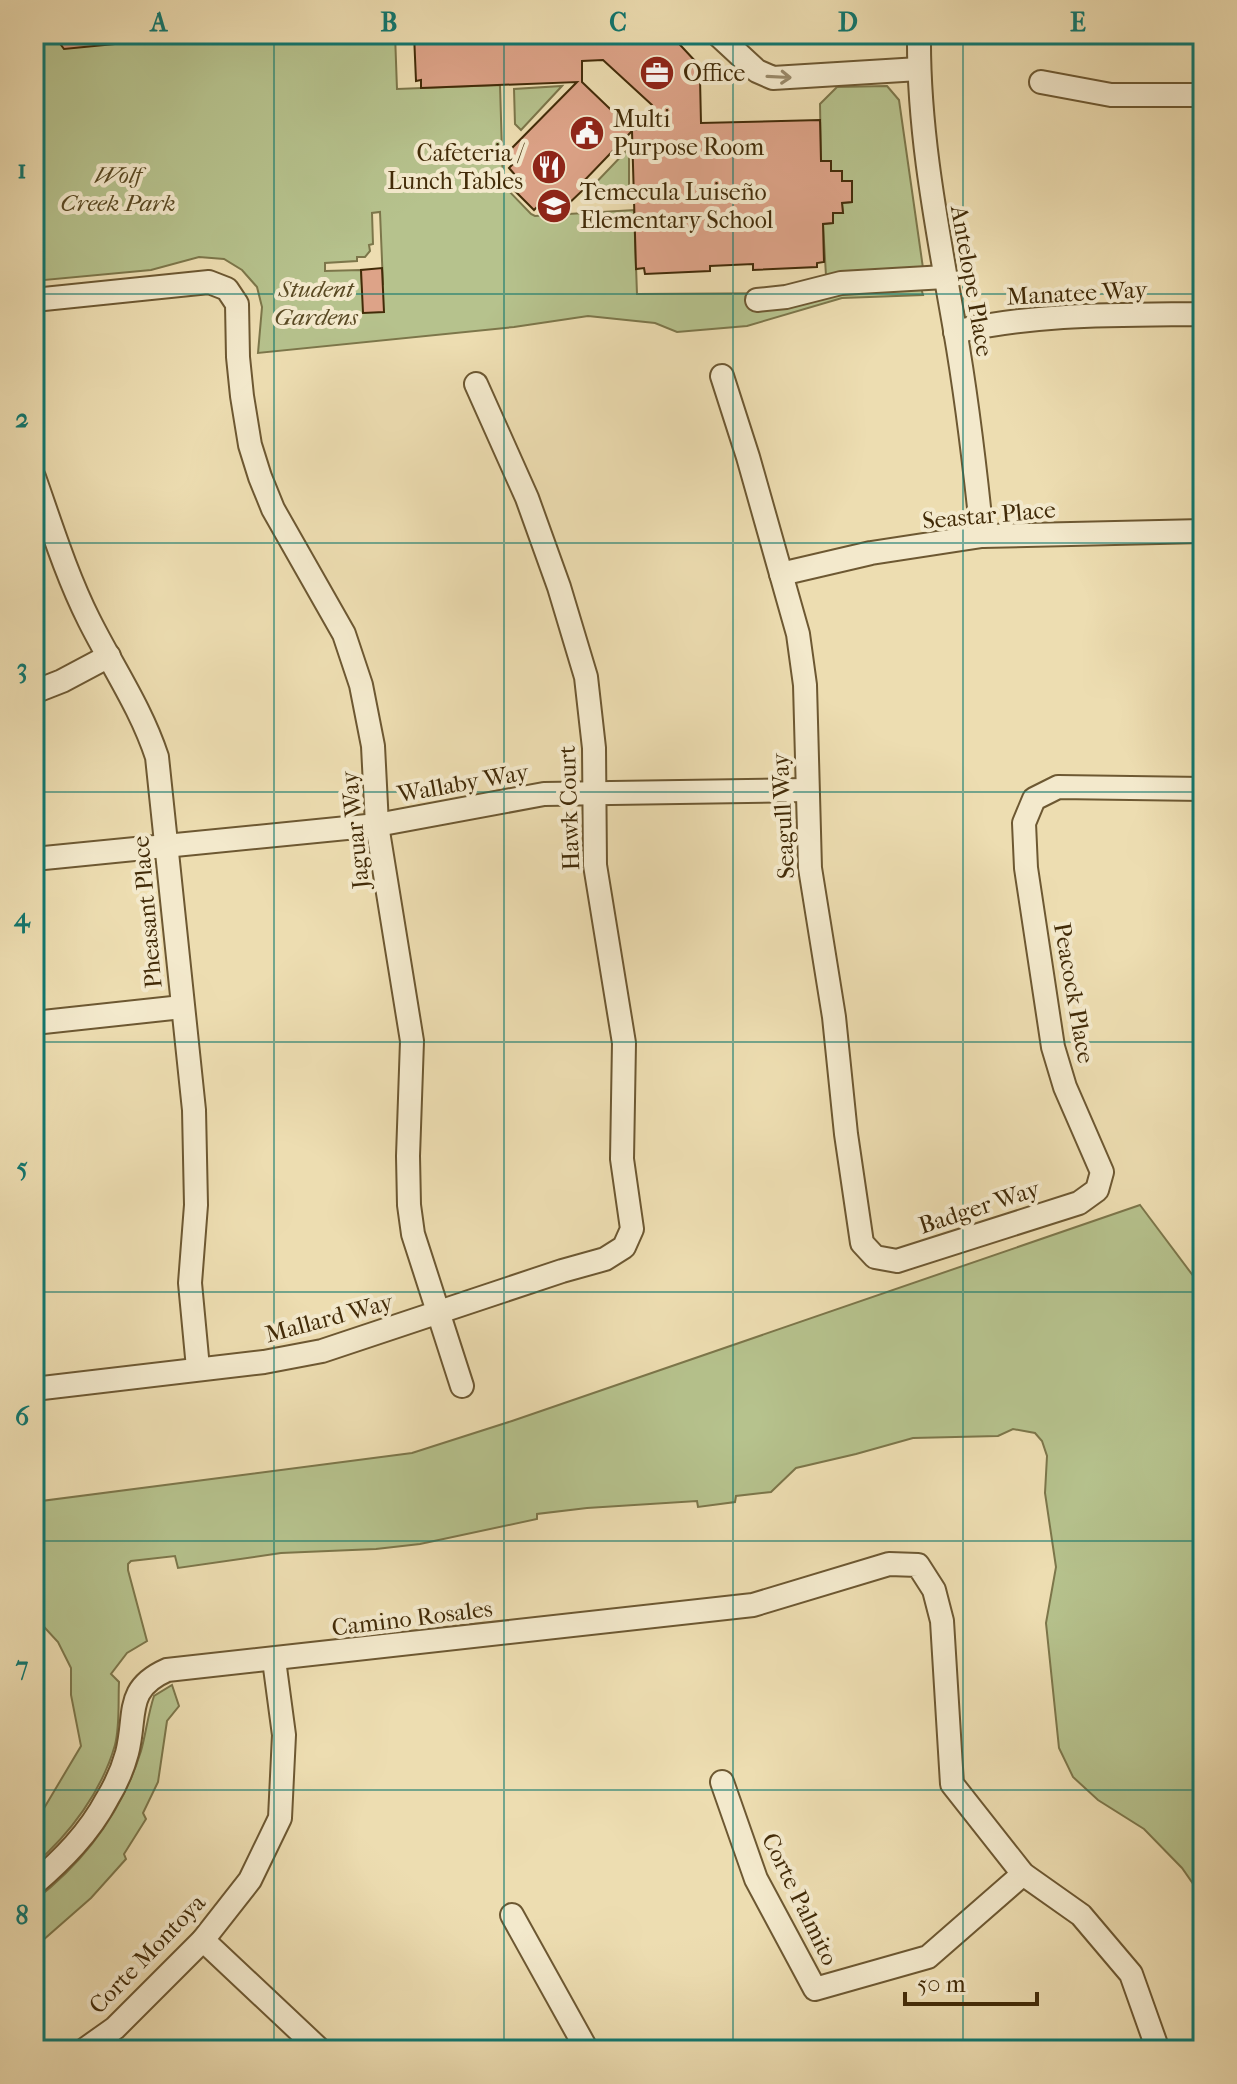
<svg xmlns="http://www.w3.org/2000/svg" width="1237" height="2084" font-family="'IM FELL French Canon',serif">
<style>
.green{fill:#b6c28d;stroke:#7c764a;stroke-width:2;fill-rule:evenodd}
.building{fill:#dda388;stroke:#422b08;stroke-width:2;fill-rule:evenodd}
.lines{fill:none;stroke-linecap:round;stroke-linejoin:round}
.minor-casing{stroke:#6d5832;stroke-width:26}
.minor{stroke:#f3e9cc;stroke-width:22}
.oneway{stroke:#9a8a6a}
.grid{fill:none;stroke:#0f766e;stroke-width:2;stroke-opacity:0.55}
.labels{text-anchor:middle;stroke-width:8;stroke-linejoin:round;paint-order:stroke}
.poi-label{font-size:24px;fill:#422b08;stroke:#f3e9cc;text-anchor:start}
.park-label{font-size:24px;font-style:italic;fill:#594923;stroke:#f3e9cc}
.street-label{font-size:24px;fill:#422b08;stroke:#f3e9cc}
.neatline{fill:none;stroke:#0f766e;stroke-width:3}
.grid-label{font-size:26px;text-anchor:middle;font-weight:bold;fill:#0f766e}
</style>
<rect width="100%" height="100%" fill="#edddb1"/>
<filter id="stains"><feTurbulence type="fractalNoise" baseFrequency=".0025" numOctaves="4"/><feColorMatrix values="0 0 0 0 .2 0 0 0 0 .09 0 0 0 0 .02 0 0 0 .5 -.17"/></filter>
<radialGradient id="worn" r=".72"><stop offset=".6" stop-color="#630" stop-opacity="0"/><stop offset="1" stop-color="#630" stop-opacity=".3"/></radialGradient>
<g class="green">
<path d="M34,34H395L397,89L500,85L503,185L531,214L535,216L634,210L637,294L832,293L921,288L923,295L842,298L747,326L677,332L655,323L588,316L514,327L258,353L262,307L257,287L242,270L224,259L199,257L151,270L34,281ZM380,212L383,284L362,286L361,270L325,271V263L357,261V257H365L370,251L369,245L373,244L372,213Z"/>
<polygon points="562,86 521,130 515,124 514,89"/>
<polygon points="887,86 899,100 923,268 826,276 823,224 833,223 833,213 843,213 842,203 852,202 852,181 842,181 841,171 831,171 831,161 821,161 820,104 837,87"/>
<polygon points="629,148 629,196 594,199 587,192"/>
<path d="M1140,1205L1203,1289V1898L1182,1868L1144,1829L1098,1800L1073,1777L1059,1748L1046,1623L1056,1567L1045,1493L1047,1456L1042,1441L1035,1433L1013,1429L998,1436L913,1438L856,1454L796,1468L771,1492L736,1496L735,1502L698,1507L697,1501L587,1508L537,1514V1519L420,1544L376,1549L281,1553L178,1568L175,1556L131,1561L128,1564V1570L147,1641L127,1653L111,1674L119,1682C118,1702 120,1726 115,1745C102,1791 70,1834 34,1865V1825L81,1746L71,1695V1668L58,1642L34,1616V1502L412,1453L512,1421Z"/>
<path d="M172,1685L179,1706L167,1721L158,1782L143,1813L146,1819L124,1854L126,1859L91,1898L34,1948V1901C84,1862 122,1812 141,1751C146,1733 148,1714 154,1696Z"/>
</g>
<g class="building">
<polygon points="53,34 114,34 114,44 64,49"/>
<path d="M414,34H670L696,62V75L700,79L701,123L820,120L821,161H831V171H842V181H852V202L842,203L843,213H833V223L823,224L824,262L817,263V267L753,270V264L710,266V271L645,274L644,268L636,269L632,131L581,184L585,188L563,209L557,203L550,210L542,202L534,210L508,184L516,176L509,168L514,163L506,154L577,82L421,88V80L416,81ZM603,60L652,105L653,127L632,130L582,82V61Z"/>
<polygon points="382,268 384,312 363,313 361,270"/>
</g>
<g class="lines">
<g class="minor-casing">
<g id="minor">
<polyline points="717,34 757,71 773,78 919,69"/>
<path d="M919,34C918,134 938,232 955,330C967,399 975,467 982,536"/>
<polyline points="1041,82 1111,95 1203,95"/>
<polyline points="34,300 209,282 227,289 237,304 238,357 242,396 250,445 260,477 273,509 344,634 361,685 373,746 377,825 412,1041 408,1156 409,1205 413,1234 462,1386"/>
<polyline points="757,300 786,297 841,283 945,277"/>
<path d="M955,332C1037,313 1119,315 1203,314"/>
<polyline points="722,376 748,457 798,634 805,685 810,868 834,1017 846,1134 862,1243 875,1257 897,1261 1079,1203 1097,1190 1102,1172 1065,1087 1053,1047 1026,868 1024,823 1034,799 1058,787 1203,789"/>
<path d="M34,477C51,525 66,574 89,620C112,666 141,708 157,757L194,1110L196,1205L190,1283L198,1368"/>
<polyline points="781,574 871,553 982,536 1203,531"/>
<polyline points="34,692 62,681 109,656"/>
<polyline points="34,859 377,825 544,794 807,790"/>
<polyline points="34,1023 182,1007"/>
<polyline points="34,1389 264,1362 322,1351 562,1271 605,1259 624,1247 632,1229 622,1159 624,1043 595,865 594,748 586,677 559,587 527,498 476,384"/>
<polyline points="722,1782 756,1879 815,1989 928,1957 1023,1874"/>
<path d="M34,1884C63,1859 89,1833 107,1799C115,1786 123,1768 127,1753C137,1714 124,1689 167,1670L753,1605L889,1564L918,1565L934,1590L942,1621L952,1784L1023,1874L1081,1915L1131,1974L1158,2050"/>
<polyline points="512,1915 587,2050"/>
<polyline points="203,1940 320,2050"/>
<polyline points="84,2050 115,2028 203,1940 250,1880 280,1818 284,1735 274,1660"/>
</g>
</g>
<use href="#minor" class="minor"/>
</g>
<defs><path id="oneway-shaft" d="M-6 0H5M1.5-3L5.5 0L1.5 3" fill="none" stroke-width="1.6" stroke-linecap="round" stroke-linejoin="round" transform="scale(2)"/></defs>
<use class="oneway" href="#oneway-shaft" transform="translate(779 77) rotate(3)"/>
<path class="grid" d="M274,34V2050M504,34V2050M733,34V2050M963,34V2050M34,294H1203M34,543H1203M34,792H1203M34,1042H1203M34,1292H1203M34,1541H1203M34,1790H1203"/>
<defs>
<g id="office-disc" transform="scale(1.8)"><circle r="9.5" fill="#8f2418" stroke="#f3e9cc"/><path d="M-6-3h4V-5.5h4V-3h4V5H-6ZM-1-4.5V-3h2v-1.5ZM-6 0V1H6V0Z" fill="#fff"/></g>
<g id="civic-disc" transform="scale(1.8)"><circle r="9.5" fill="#8f2418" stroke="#f3e9cc"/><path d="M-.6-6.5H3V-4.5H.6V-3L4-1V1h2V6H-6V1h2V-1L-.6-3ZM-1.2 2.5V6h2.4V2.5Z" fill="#fff"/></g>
<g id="restaurant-disc" transform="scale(1.8)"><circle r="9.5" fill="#8f2418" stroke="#f3e9cc"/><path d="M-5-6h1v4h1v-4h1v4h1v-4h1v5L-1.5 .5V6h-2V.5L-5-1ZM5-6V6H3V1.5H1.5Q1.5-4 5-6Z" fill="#fff"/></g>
<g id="school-disc" transform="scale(1.8)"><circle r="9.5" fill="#8f2418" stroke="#f3e9cc"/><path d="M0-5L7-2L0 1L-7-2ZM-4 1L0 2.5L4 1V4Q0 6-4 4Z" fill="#fff"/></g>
</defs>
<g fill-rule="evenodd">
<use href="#office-disc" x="657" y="73"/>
<use href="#civic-disc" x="587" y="133"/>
<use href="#restaurant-disc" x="549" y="167"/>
<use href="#school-disc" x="554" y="206"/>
</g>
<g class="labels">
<g class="poi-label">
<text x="683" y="81">Office</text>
<text x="613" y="127">Multi<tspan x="613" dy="28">Purpose Room</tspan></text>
<text x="523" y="161" text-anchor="end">Cafeteria /<tspan x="523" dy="28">Lunch Tables</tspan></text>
<text x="580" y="200">Temecula Luiseño<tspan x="580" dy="28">Elementary School</tspan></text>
</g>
<g class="park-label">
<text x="118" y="183">Wolf<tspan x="118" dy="28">Creek Park</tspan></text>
<text x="316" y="297">Student<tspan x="316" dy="28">Gardens</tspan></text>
</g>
<g class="street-label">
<text transform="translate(972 281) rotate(80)" y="8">Antelope Place</text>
<text transform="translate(1077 293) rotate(-3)" y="8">Manatee Way</text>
<text transform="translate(989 515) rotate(-5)" y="8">Seastar Place</text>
<text transform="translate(463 783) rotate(-10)" y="8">Wallaby Way</text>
<text transform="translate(569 808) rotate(-92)" y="8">Hawk Court</text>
<text transform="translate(783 816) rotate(-93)" y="8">Seagull Way</text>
<text transform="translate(355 830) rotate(-96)" y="8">Jaguar Way</text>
<text transform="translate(147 912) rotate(-95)" y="8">Pheasant Place</text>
<text transform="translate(1074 993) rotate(80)" y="8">Peacock Place</text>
<text transform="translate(979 1207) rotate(-18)" y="8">Badger Way</text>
<text transform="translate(329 1318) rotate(-15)" y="8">Mallard Way</text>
<text transform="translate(412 1618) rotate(-7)" y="8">Camino Rosales</text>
<text transform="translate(800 1899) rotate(64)" y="8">Corte Palmito</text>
<text transform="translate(147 1954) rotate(-46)" y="8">Corte Montoya</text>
</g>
</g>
<rect width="1237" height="2084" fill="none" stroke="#edddb1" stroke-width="88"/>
<path d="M905 1992v12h132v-12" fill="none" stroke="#422b08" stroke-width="4"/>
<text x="917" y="1992" font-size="24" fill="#422b08" stroke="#f3e9cc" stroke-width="6" paint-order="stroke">50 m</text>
<rect x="44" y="44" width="1149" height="1996" class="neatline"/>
<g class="grid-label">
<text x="159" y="31">A</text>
<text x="389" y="31">B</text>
<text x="618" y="31">C</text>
<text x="848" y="31">D</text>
<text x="1078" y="31">E</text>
<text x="22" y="178">1</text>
<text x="22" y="427">2</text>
<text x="22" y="677">3</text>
<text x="22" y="926">4</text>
<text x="22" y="1176">5</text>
<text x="22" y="1425">6</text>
<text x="22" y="1675">7</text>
<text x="22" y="1924">8</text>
</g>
<rect width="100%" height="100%" filter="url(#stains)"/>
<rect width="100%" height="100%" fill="url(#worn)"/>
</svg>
